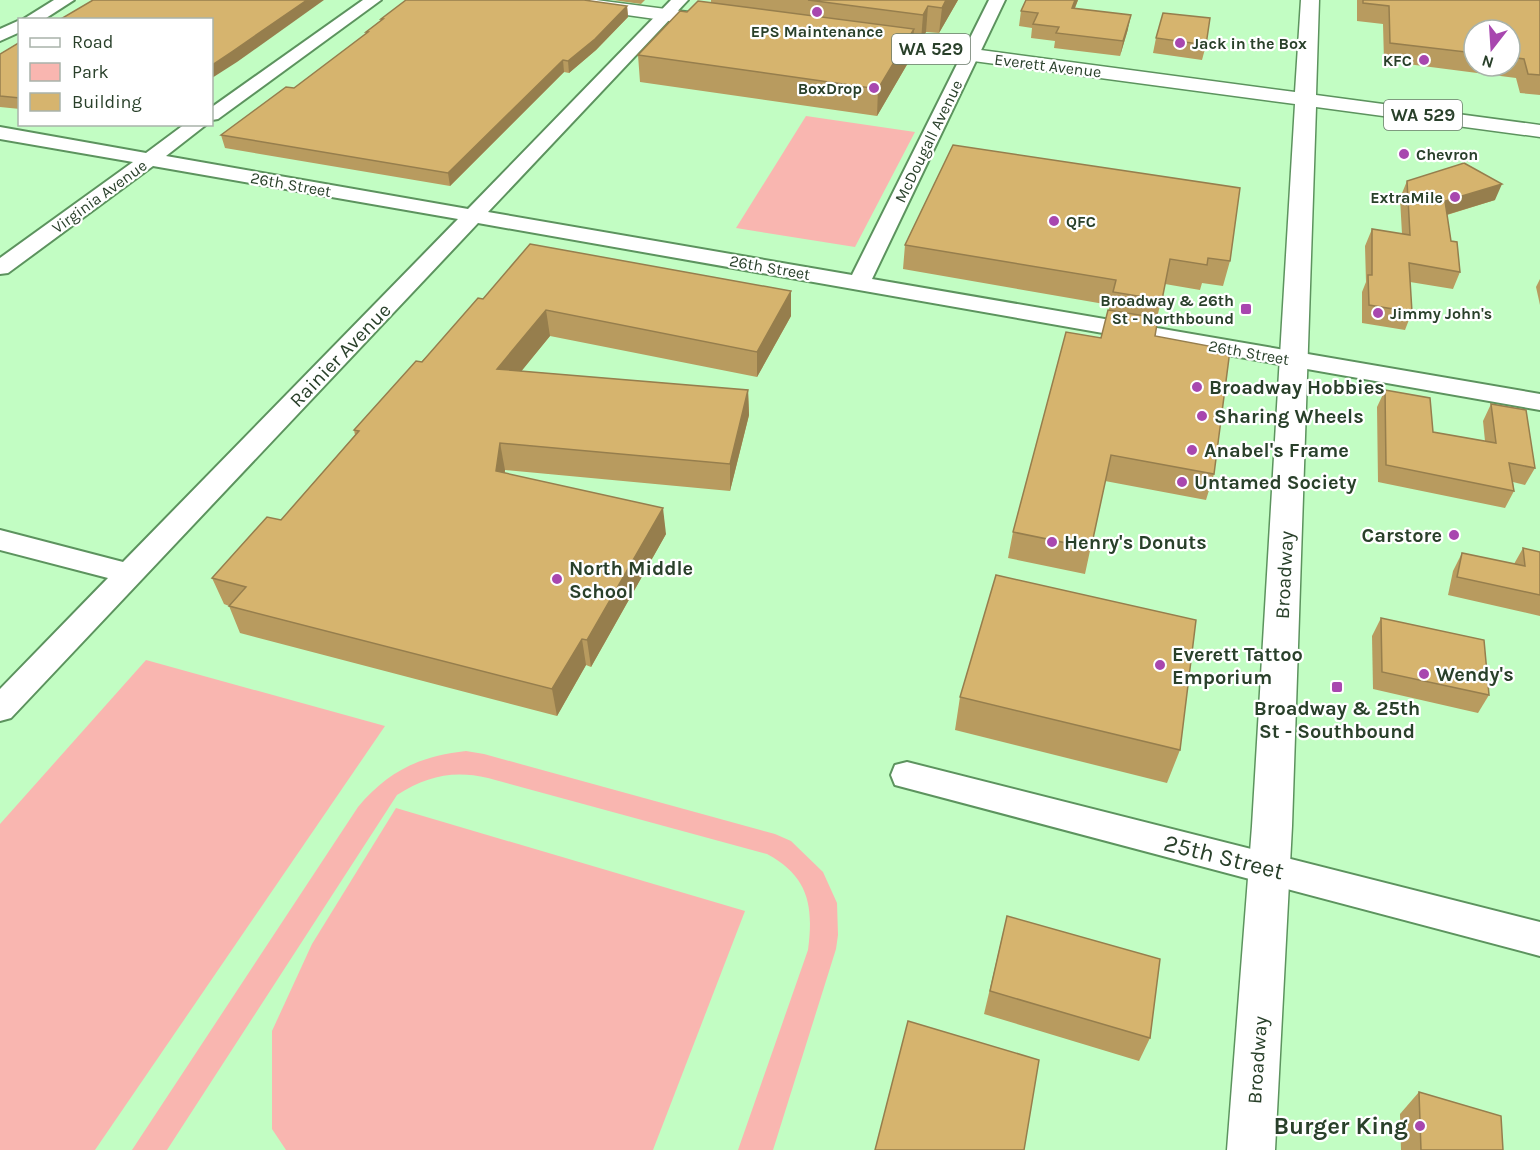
<svg xmlns="http://www.w3.org/2000/svg" width="1540" height="1150" font-family="Karla,sans-serif">
<style>
.green{fill:#f9b6b0}
.lines{fill:none;stroke-linecap:round;stroke-linejoin:round}
.street-casing{stroke:#5c935e;stroke-width:4}
.primary-casing{stroke:#5c935e;stroke-width:3}
.street{fill:#fff;fill-rule:evenodd}
.primary{fill:#fff;fill-rule:evenodd}
.wall{fill:#b89b5f;fill-rule:evenodd}
.shaded-wall{fill:#967e4d}
.building{fill:#d6b46e;stroke:#967e4d;stroke-width:1.5}
.poi-dot{fill:#a847af;stroke:#fff;stroke-width:2}
.labels{text-anchor:middle;stroke-width:4.5;stroke-linejoin:round;paint-order:stroke}
.far-poi-label{font-size:16px;font-weight:bold;fill:#29402a;stroke:#fff;text-anchor:start}
.far-street-label{font-size:16px;fill:#29402a;stroke:#fff}
.shield{fill:#fff;stroke:#69796a;stroke-width:1.5}
.shield-label{font-size:18px;font-weight:bold;fill:#29402a}
.street-label{font-size:20px;fill:#29402a;stroke:#fff}
.poi-label{font-size:20px;font-weight:bold;fill:#29402a;stroke:#fff;text-anchor:start}
.near-street-label{font-size:24px;fill:#29402a;stroke:#fff}
.near-poi-label{font-size:24px;font-weight:bold;fill:#29402a;stroke:#fff;text-anchor:end}
</style>
<rect width="100%" height="100%" fill="#c2fdc3"/>
<g class="green">
<polygon points="806,116 915,132 855,247 736,228"/>
<polygon points="146,660 385,726 95,1150 0,1150 0,824"/>
<path d="M466,751L484,754L775,834L791,841L823,872L837,903L838,935L836,949L773,1150H738L808,950C814,905 808,876 767,854L488,778C453,770 427,776 397,795L167,1150H132L358,807C388,771 420,756 466,751Z"/>
<polygon points="396,808 745,911 653,1150 286,1150 272,1129 272,1031 312,944"/>
</g>
<g class="lines">
<g class="street-casing">
<g id="street">
<polygon points="54,0 74,0 43,20 22,20"/>
<polygon points="363,0 381,0 218,119 212,120 212,107"/>
<polygon points="671,0 688,0 488,212 852,275 989,0 1005,0 872,279 1540,394 1540,410 478,223 11,718 0,721 0,689 108,578 0,550 0,530 123,562 458,219 153,166 8,273 0,274 0,258 133,162 0,139 0,127 146,153 185,124 207,124 166,156 468,209"/>
<polygon points="20,20 20,32 0,41 0,29"/>
<polygon points="907,762 1540,922 1540,956 895,785 891,775 895,765"/>
</g>
</g>
<g class="primary-casing">
<g id="primary">
<polygon points="546,0 596,0 720,16 729,22 720,28 555,5"/>
<polygon points="1301,0 1319,0 1316,95 1540,125 1540,137 1316,107 1292,826 1275,1150 1227,1150 1252,826 1295,104 869,47 859,41 869,35 1295,92"/>
</g>
</g>
<use href="#street" class="street"/>
<use href="#primary" class="primary"/>
</g>
<g class="wall">
<polygon points="613,0 645,0 641,4"/>
<polygon points="711,0 958,0 939,33 926,32 921,40 913,39 912,56 877,116 640,82 638,55 711,2"/>
<polygon points="1078,0 1075,8 1128,29 1120,56 1054,48 1055,41 1031,38 1032,28 1019,26 1021,11"/>
<path d="M1357,0H1540V95L1520,93L1516,78L1384,61L1383,24L1357,21ZM1474,30H1510V66H1474Z"/>
<polygon points="627,6 628,17 596,50 569,73 564,72 450,186 225,148 221,135 294,88 366,34 366,32 381,20 381,19"/>
<polygon points="1156,38 1206,45 1202,60 1153,53"/>
<polygon points="20,42 20,109 0,107 0,54"/>
<polygon points="953,145 1230,261 1223,286 1202,283 1200,290 1165,284 1157,318 1155,336 1214,474 1206,500 1105,481 1085,574 1008,558 1013,532 1101,338 1110,305 903,269 905,245"/>
<polygon points="1407,181 1495,200 1447,215 1451,241 1460,272 1453,289 1410,282 1412,312 1405,330 1362,323 1362,292 1366,282 1365,246 1372,229 1402,234 1400,198"/>
<polygon points="1540,279 1540,305 1536,287"/>
<polygon points="483,299 791,316 757,377 550,336 521,371 748,390 749,415 730,491 505,470 505,473 666,534 591,667 586,665 557,716 240,633 229,606 224,604 212,578 281,520 355,435 354,430"/>
<polygon points="1385,390 1433,432 1485,441 1483,421 1491,404 1535,468 1525,485 1513,482 1514,491 1505,508 1378,482 1377,407"/>
<polygon points="1523,548 1540,552 1540,616 1448,595 1453,571 1462,553 1514,564"/>
<polygon points="1381,618 1489,695 1478,713 1373,689 1372,636"/>
<polygon points="960,697 1180,750 1167,783 955,730"/>
<polygon points="1007,916 1150,1038 1139,1061 984,1014"/>
<polygon points="1419,1092 1503,1150 1401,1150 1400,1114"/>
</g>
<g class="shaded-wall">
<polygon points="307,0 324,0 237,62 212,78 212,65"/>
<polygon points="946,0 958,0 939,33 942,8"/>
<polygon points="1075,0 1078,0 1069,22 1072,8"/>
<polygon points="627,6 628,17 596,50 569,73 568,61"/>
<polygon points="928,6 926,32 921,40 923,15"/>
<polygon points="1131,15 1128,29 1120,56 1123,41"/>
<polygon points="914,29 912,56 877,116 878,89"/>
<polygon points="563,60 564,72 450,186 448,173"/>
<polygon points="1502,184 1495,200 1439,217 1445,201"/>
<polygon points="791,291 791,316 757,377 757,352"/>
<polygon points="546,310 550,336 502,395 497,369"/>
<polygon points="748,390 749,415 730,491 730,464"/>
<polygon points="500,443 505,470 501,497 496,471"/>
<polygon points="663,508 666,534 591,667 587,640"/>
<polygon points="582,639 586,665 557,716 552,689"/>
</g>
<g class="building">
<polygon points="93,0 307,0 233,51 212,65 212,20 59,20"/>
<polygon points="406,0 584,0 627,6 595,39 568,61 563,60 448,173 221,135 286,87 294,88 368,32 366,32 383,19 381,19"/>
<polygon points="808,0 946,0 942,8 928,6 923,15"/>
<polygon points="1026,0 1075,0 1072,8 1131,15 1123,41 1056,33 1059,27 1033,24 1038,13 1021,11"/>
<polygon points="1363,0 1540,0 1540,75 1528,74 1524,59 1510,57 1510,30 1474,30 1474,53 1390,43 1389,6 1363,3"/>
<polygon points="698,1 914,29 878,89 638,55 680,11 687,12"/>
<polygon points="1163,13 1210,18 1206,45 1156,38"/>
<polygon points="20,42 20,98 0,96 0,54"/>
<polygon points="953,145 1240,188 1230,261 1208,258 1207,265 1170,259 1162,300 1113,292 1116,280 905,245"/>
<polygon points="1464,163 1502,184 1445,201 1451,241 1457,242 1460,272 1409,263 1412,312 1369,305 1368,275 1372,275 1372,229 1410,235 1407,181"/>
<polygon points="530,244 791,291 757,352 546,310 497,369 748,390 730,464 500,443 496,471 663,508 587,640 582,639 552,689 229,606 246,587 212,578 267,517 281,520 359,431 354,430 416,361 422,362 478,298 483,299"/>
<polygon points="1108,310 1158,318 1155,336 1230,350 1214,474 1111,455 1091,548 1013,532 1066,332 1101,338"/>
<polygon points="1385,390 1430,398 1433,432 1496,443 1491,404 1526,410 1535,468 1509,463 1514,491 1386,465"/>
<polygon points="1523,548 1540,552 1540,595 1457,577 1462,553 1525,566"/>
<polygon points="996,575 1196,620 1180,750 960,697"/>
<polygon points="1381,618 1484,640 1489,695 1382,672"/>
<polygon points="1007,916 1160,959 1150,1038 990,991"/>
<polygon points="908,1021 1039,1060 1024,1150 875,1150"/>
<polygon points="1419,1092 1501,1116 1503,1150 1421,1150"/>
</g>
<g class="poi-dot">
<circle cx="817" cy="12" r="6"/>
<circle cx="1180" cy="43" r="6"/>
<circle cx="1424" cy="60" r="6"/>
<circle cx="874" cy="88" r="6"/>
<circle cx="1404" cy="154" r="6"/>
<circle cx="1455" cy="197" r="6"/>
<circle cx="1054" cy="221" r="6"/>
<rect x="1240" y="303" width="12" height="12" rx="3"/>
<circle cx="1378" cy="313" r="6"/>
<circle cx="1197" cy="387" r="6"/>
<circle cx="1202" cy="416" r="6"/>
<circle cx="1192" cy="450" r="6"/>
<circle cx="1182" cy="482" r="6"/>
<circle cx="1454" cy="535" r="6"/>
<circle cx="1052" cy="542" r="6"/>
<circle cx="557" cy="579" r="6"/>
<circle cx="1160" cy="665" r="6"/>
<circle cx="1424" cy="674" r="6"/>
<rect x="1331" y="681" width="12" height="12" rx="3"/>
<circle cx="1420" cy="1126" r="6"/>
</g>
<g class="labels">
<g class="far-poi-label">
<text x="817" y="37" text-anchor="middle">EPS Maintenance</text>
<text x="1192" y="49">Jack in the Box</text>
<text x="1412" y="66" text-anchor="end">KFC</text>
<text x="862" y="94" text-anchor="end">BoxDrop</text>
<text x="1416" y="160">Chevron</text>
<text x="1443" y="203" text-anchor="end">ExtraMile</text>
<text x="1066" y="227">QFC</text>
<text x="1234" y="306" text-anchor="end">Broadway &amp; 26th<tspan x="1234" dy="18">St - Northbound</tspan></text>
<text x="1390" y="319">Jimmy John's</text>
</g>
<g class="far-street-label">
<text transform="translate(1048 65) rotate(7)" y="6">Everett Avenue</text>
<text transform="translate(928 141) rotate(-64)" y="6">McDougall Avenue</text>
<text transform="translate(291 184) rotate(10)" y="6">26th Street</text>
<text transform="translate(99 196) rotate(-36)" y="6">Virginia Avenue</text>
<text transform="translate(770 267) rotate(10)" y="6">26th Street</text>
<text transform="translate(1249 352) rotate(10)" y="6">26th Street</text>
</g>
<g class="shield">
<rect x="892" y="34" width="78" height="30" rx="4.5"/>
<rect x="1384" y="100" width="78" height="30" rx="4.5"/>
</g>
<g class="shield-label">
<text x="931" y="55">WA 529</text>
<text x="1423" y="121">WA 529</text>
</g>
<g class="street-label">
<text transform="translate(340 355) rotate(-46)" y="7">Rainier Avenue</text>
<text transform="translate(1284 575) rotate(-87)" y="7">Broadway</text>
<text transform="translate(1257 1060) rotate(-86)" y="7">Broadway</text>
</g>
<g class="poi-label">
<text x="1209" y="394">Broadway Hobbies</text>
<text x="1214" y="423">Sharing Wheels</text>
<text x="1204" y="457">Anabel's Frame</text>
<text x="1194" y="489">Untamed Society</text>
<text x="1442" y="542" text-anchor="end">Carstore</text>
<text x="1064" y="549">Henry's Donuts</text>
<text x="569" y="575">North Middle<tspan x="569" dy="23">School</tspan></text>
<text x="1172" y="661">Everett Tattoo<tspan x="1172" dy="23">Emporium</tspan></text>
<text x="1436" y="681">Wendy's</text>
<text x="1337" y="715" text-anchor="middle">Broadway &amp; 25th<tspan x="1337" dy="23">St - Southbound</tspan></text>
</g>
<g class="near-street-label">
<text transform="translate(1224 857) rotate(14)" y="8">25th Street</text>
</g>
<g class="near-poi-label">
<text x="1408" y="1134">Burger King</text>
</g>
</g>
<rect x="18" y="18" width="195" height="108" fill="#ffffff" stroke="#a9b3aa" stroke-width="1.5"/>
<rect x="30" y="38" width="30" height="9" fill="#ffffff" stroke="#a9b3aa" stroke-width="1.5"/>
<text x="72" y="48" font-size="18" fill="#29402a">Road</text>
<rect x="30" y="63" width="30" height="18" fill="#f9b6b0" stroke="#a9b3aa" stroke-width="1.5"/>
<text x="72" y="78" font-size="18" fill="#29402a">Park</text>
<rect x="30" y="93" width="30" height="18" fill="#d6b46e" stroke="#a9b3aa" stroke-width="1.5"/>
<text x="72" y="108" font-size="18" fill="#29402a">Building</text>
<g transform="translate(1492 48) rotate(197)"><circle r="28" fill="#ffffff" stroke="#a9b3aa" stroke-width="1.5"/>
<path d="M0-4.5L10 22L0 15L-10 22Z" fill="#a847af"/>
<text y="-9" font-size="16" font-weight="bold" text-anchor="middle" fill="#29402a">N</text>
</g>
</svg>
